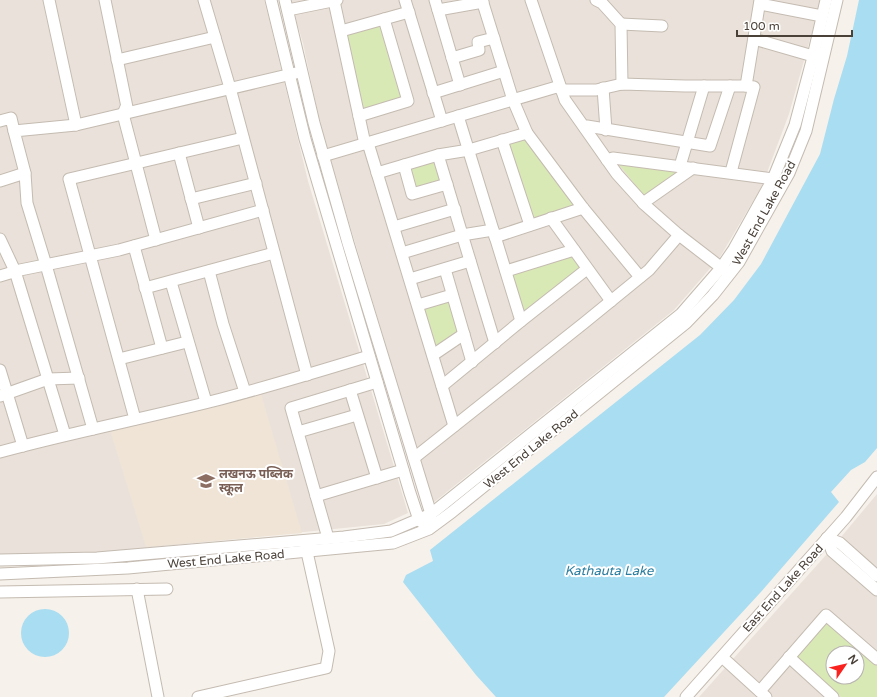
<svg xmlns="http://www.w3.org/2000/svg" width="877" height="697" font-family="'Varela Round','Noto Sans Devanagari',sans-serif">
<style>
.residential{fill:#eae2da;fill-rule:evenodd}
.education{fill:#efe4d6}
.green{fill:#d9e9b5;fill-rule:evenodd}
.water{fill:#a9ddf1}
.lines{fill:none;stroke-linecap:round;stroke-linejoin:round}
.minor-casing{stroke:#c4bbb1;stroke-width:13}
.minor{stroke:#fff;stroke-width:11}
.labels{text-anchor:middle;stroke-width:4;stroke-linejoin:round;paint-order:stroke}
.street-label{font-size:12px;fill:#4a4139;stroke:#fff}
.education-label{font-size:12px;font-weight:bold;fill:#785e54;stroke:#fff;text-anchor:start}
.water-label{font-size:13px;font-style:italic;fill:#2b7d9f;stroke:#fff}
</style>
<rect width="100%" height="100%" fill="#f6f1eb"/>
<g class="residential">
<polygon points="0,0 264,0 269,19 308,181 408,513 384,524 102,552 0,555"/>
<polygon points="290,0 821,0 789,114 762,186 720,257 674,310 433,503 321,129 303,43"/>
<path d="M877,494V697H699L826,555ZM833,653H857V677H833Z"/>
</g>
<polygon class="education" points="261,394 302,533 146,547 110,430"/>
<g class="green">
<polygon points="380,24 404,99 362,113 346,33"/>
<polygon points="526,137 578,206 532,221 508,142"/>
<polygon points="436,158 443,183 413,191 406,166"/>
<polygon points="617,162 685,170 645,197"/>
<polygon points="571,254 581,268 523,315 510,274"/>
<polygon points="451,297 462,332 435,352 421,307"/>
<path d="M827,622L877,666V697H841L796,657ZM833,653H857V677H833Z"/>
</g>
<g class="water">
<polygon points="859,0 877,0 877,448 865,462 851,470 831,492 839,502 760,593 664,697 496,697 476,675 403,582 406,575 433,561 430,550 700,335 734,300 761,264 820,154 834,99 847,56"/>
<circle cx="45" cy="633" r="24"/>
</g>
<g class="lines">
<g class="minor-casing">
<g id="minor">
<polyline points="49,0 76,125"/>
<polyline points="105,0 128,112"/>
<polyline points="204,0 230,88 307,375"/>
<polyline points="271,0 305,139 410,493 419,520 423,523"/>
<polyline points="285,0 314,123 348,243 431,514 430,521"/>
<polyline points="405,0 442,121"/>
<polyline points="435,0 460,85"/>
<polyline points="482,0 513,100 527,133 583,208 640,277"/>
<polyline points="531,0 565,100 617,174 645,205 679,235 727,272"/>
<polyline points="596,0 602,3 621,24 622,84"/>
<polyline points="334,1 365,144"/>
<polyline points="760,4 822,16"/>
<polyline points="288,10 337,0"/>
<polyline points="438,10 483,2"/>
<polyline points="621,24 662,26"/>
<polyline points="341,31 409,12"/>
<polyline points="754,39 813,56"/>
<polyline points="452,58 479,50 478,42 494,38"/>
<polyline points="117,60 215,37"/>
<polyline points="603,88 606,130"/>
<polyline points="561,90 596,90 622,84 685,86 746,86"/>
<polyline points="433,93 504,71"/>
<polyline points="126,107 123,114 156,240"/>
<polyline points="359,116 408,101 384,19"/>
<polyline points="458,116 521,321"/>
<polyline points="0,121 11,118 14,131"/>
<polyline points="585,128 587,126 710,146 730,86"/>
<polyline points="502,140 530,225"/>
<polyline points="368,143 454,426"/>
<polyline points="179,153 199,228"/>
<polyline points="438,155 495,343"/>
<polyline points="323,156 560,86"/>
<polyline points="607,160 613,158 773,179"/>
<polyline points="404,165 412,194 447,184"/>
<polyline points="680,166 704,86"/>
<polyline points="731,172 754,87 746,86 760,0"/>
<polyline points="25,173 27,203 46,265 93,429"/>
<polyline points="377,173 438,155 469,150 527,133"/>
<polyline points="0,181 25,173 14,131 76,125 296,73"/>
<polyline points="191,199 256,183"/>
<polyline points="643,203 693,168"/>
<polyline points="551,218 611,301"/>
<polyline points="394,227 455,209"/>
<polyline points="495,237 583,208"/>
<polyline points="0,239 15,271 65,435"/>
<polyline points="134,246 162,348"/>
<polyline points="402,253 462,235 493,230"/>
<polyline points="445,269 472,362"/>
<polyline points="209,271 223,324 245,392"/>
<polyline points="506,271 574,250"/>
<polyline points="0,276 20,270 119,250 263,210"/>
<polyline points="410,279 470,261"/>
<polyline points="171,282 206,402"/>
<polyline points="145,288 274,253"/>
<polyline points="418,305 452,295"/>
<polyline points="433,355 464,334"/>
<polyline points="119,359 187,342"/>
<polyline points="0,370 23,446"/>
<polyline points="442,386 521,321 587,269"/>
<polyline points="350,390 377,478"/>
<polyline points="0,396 48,379 79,378"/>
<polyline points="135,419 69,179 243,138"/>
<polyline points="298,432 357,415"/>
<path d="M0,452C73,432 147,418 221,399C270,386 320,371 369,356"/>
<polyline points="414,458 584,323 649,270 679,235"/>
<polyline points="316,496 403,470"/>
<polyline points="328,538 291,408 377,382"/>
<polyline points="827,538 832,551 877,590"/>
<polyline points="827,538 840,543 877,576"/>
<polyline points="0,560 97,558 344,537 391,531 431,514 681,314 721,268 734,249 773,179 795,125 812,61 826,0"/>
<polyline points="0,574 128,568 393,543 429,529 452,512 686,323 713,295 739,262 789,173 806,131 837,0"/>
<polyline points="137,589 158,697"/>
<polyline points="0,592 167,589"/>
<polyline points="722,657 766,697"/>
<polyline points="789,657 833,697"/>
<polyline points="760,691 826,615 877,659"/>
<polyline points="198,697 326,668 329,651 307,552 306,545"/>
<polyline points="686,697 846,517 877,477"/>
</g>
</g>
<use href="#minor" class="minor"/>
</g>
<defs>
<g id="school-bare" transform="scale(1.38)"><path d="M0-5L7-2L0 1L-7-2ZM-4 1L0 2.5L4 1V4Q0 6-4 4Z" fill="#8d6e63" stroke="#fff" stroke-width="2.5" paint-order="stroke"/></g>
</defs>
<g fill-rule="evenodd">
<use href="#school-bare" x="206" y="481"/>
</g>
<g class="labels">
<g class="street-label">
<text transform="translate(764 213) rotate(-61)" y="4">West End Lake Road</text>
<text transform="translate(531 449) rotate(-39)" y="4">West End Lake Road</text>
<text transform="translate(226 559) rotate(-5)" y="4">West End Lake Road</text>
<text transform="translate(783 588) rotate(-48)" y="4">East End Lake Road</text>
</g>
<g class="education-label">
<text x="219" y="478">लखनऊ पब्लिक<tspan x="219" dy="14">स्कूल</tspan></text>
</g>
<g class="water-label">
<text x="609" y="575">Kathauta Lake</text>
</g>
</g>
<g transform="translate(845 665) rotate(56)"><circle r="19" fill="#ffffff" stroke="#b7b3b0"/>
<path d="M0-3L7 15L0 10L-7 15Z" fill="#fa221e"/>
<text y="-6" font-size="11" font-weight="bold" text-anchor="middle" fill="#4a4139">N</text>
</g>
<path d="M737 30v6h115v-6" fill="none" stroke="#4a4139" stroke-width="2"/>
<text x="743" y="30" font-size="12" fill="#4a4139" stroke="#ffffff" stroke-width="3" paint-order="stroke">100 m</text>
</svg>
